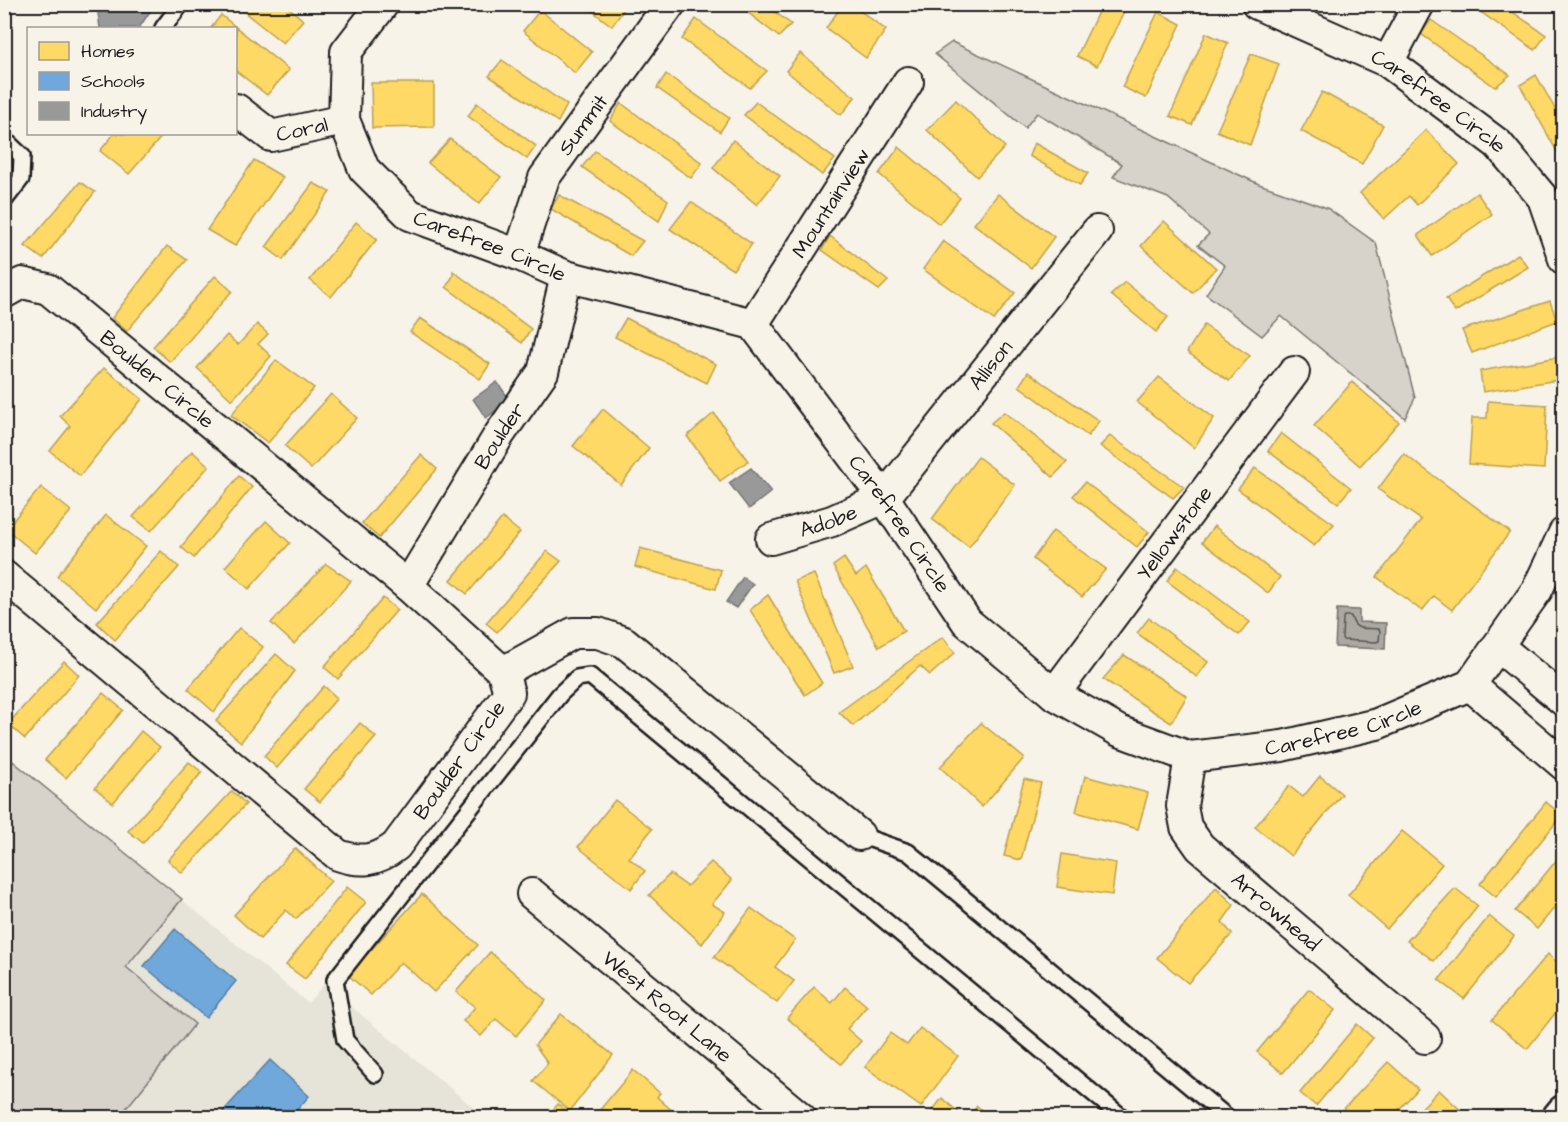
<svg xmlns="http://www.w3.org/2000/svg" width="1568" height="1122" font-family="'Architects Daughter',sans-serif">
<style>
.built{fill:#e6e3d9}
.green{fill:#d7d3cb;stroke:#7a7874;stroke-width:1.5}
.water{fill:#aca9a2;stroke:#72716c;stroke-width:1.5}
.homes{fill:#ffd966;stroke:#bba050;stroke-width:1.5}
.schools{fill:#6fa8dc;stroke:#567ea2;stroke-width:1.5}
.industry{fill:#999;stroke:#747474;stroke-width:1.5}
.lines{fill:none;stroke-linecap:round;stroke-linejoin:round}
.shore{stroke:#565452;stroke-width:1.5}
.service-casing{stroke:#1c1c1c;stroke-width:20}
.minor-casing{stroke:#1c1c1c;stroke-width:34}
.tertiary-casing{stroke:#1c1c1c;stroke-width:38}
.service{stroke:#f7f3e8;stroke-width:15}
.minor{stroke:#f7f3e8;stroke-width:30}
.tertiary{stroke:#f7f3e8;stroke-width:33}
.labels{text-anchor:middle;stroke-width:6;stroke-linejoin:round;paint-order:stroke}
.street-label{font-size:21px;fill:#1c1c1c;stroke:#f7f3e8}
</style>
<rect width="100%" height="100%" fill="#f7f3e8"/>
<filter id="ink" filterUnits="userSpaceOnUse"><feTurbulence type="fractalNoise" baseFrequency=".0167" numOctaves="2"/><feDisplacementMap in="SourceGraphic" scale="12" xChannelSelector="R" yChannelSelector="G"/><feConvolveMatrix kernelMatrix="1 2 1 2 8 2 1 2 1" color-interpolation-filters="sRGB"/></filter>
<g filter="url(#ink)">
<polygon class="built" points="4,754 308,1003 324,984 485,1117 5,1117"/>
<g class="green">
<polygon points="952,42 1259,184 1327,208 1376,243 1415,398 1405,418 1281,316 1262,336 1206,294 1225,266 1198,245 1209,234 1168,198 1113,177 1122,164 1037,113 1025,128 935,54"/>
<polygon points="4,754 182,899 126,967 195,1024 119,1117 5,1117"/>
</g>
<polygon class="water" points="1337,609 1359,610 1359,622 1386,623 1385,649 1335,647"/>
<g class="homes">
<polygon points="234,4 285,4 303,20 283,43"/>
<polygon points="583,4 628,4 612,26"/>
<polygon points="737,4 764,4 791,24 779,37"/>
<polygon points="843,4 851,4 886,30 866,58 826,28"/>
<polygon points="1102,4 1128,4 1097,66 1077,56"/>
<polygon points="1469,4 1501,4 1546,35 1535,50"/>
<polygon points="540,10 592,52 575,73 523,31"/>
<polygon points="1158,12 1181,24 1146,98 1122,87"/>
<polygon points="221,15 289,70 267,95 236,71 236,28 211,28"/>
<polygon points="696,19 767,71 750,88 682,39"/>
<polygon points="1431,20 1510,75 1495,87 1421,34"/>
<polygon points="1206,33 1228,43 1192,125 1170,116"/>
<polygon points="800,53 855,97 841,115 786,71"/>
<polygon points="1251,54 1279,64 1250,145 1217,131"/>
<polygon points="502,60 567,105 558,122 489,76"/>
<polygon points="666,74 729,118 720,132 657,88"/>
<polygon points="1536,75 1564,125 1564,157 1561,159 1520,85"/>
<polygon points="371,83 434,83 434,127 372,128"/>
<polygon points="1322,92 1383,125 1362,164 1301,131"/>
<polygon points="956,100 1005,147 977,177 927,130"/>
<polygon points="756,102 835,159 822,175 744,115"/>
<polygon points="477,103 536,146 527,159 468,116"/>
<polygon points="621,103 702,163 691,178 610,121"/>
<polygon points="1426,130 1459,164 1417,205 1409,196 1384,219 1360,193"/>
<polygon points="114,134 164,134 129,174 100,151"/>
<polygon points="450,139 501,177 479,204 428,163"/>
<polygon points="733,140 780,176 757,205 713,168"/>
<polygon points="1034,143 1088,173 1080,185 1029,156"/>
<polygon points="899,147 960,198 939,224 879,174"/>
<polygon points="595,151 668,200 659,221 582,167"/>
<polygon points="254,160 283,177 235,246 207,230"/>
<polygon points="80,182 95,192 43,259 25,246"/>
<polygon points="313,183 330,192 283,260 266,247"/>
<polygon points="1477,193 1492,214 1432,256 1418,235"/>
<polygon points="998,194 1054,237 1031,268 974,224"/>
<polygon points="559,195 643,241 631,256 551,209"/>
<polygon points="691,202 752,244 733,270 670,229"/>
<polygon points="1164,221 1216,268 1193,293 1141,246"/>
<polygon points="356,222 377,239 331,297 310,280"/>
<polygon points="830,236 888,281 879,290 822,250"/>
<polygon points="943,241 1015,293 994,320 923,269"/>
<polygon points="167,246 187,260 127,331 112,318"/>
<polygon points="1518,254 1528,267 1455,312 1446,299"/>
<polygon points="453,271 531,329 522,343 446,287 453,276"/>
<polygon points="215,276 232,291 170,362 153,347"/>
<polygon points="1125,282 1168,317 1156,332 1111,295"/>
<polygon points="1550,301 1557,321 1472,353 1462,330"/>
<polygon points="420,318 490,364 480,379 410,332"/>
<polygon points="626,318 716,364 707,383 615,337"/>
<polygon points="257,324 268,334 258,344 271,356 232,400 197,368 227,335 238,345"/>
<polygon points="1204,325 1250,356 1229,381 1187,352"/>
<polygon points="1564,356 1564,379 1483,392 1480,371"/>
<polygon points="276,360 314,388 268,443 231,415"/>
<polygon points="104,368 142,399 80,476 50,451 70,426 60,416"/>
<polygon points="1028,372 1099,421 1088,436 1019,386"/>
<polygon points="1159,377 1214,418 1194,448 1137,402"/>
<polygon points="1352,382 1399,422 1360,466 1314,426"/>
<polygon points="331,394 357,418 311,469 285,446"/>
<polygon points="1488,401 1547,405 1544,469 1469,464 1472,418 1487,418"/>
<polygon points="603,409 649,448 621,485 573,446"/>
<polygon points="1004,412 1067,462 1053,477 991,423"/>
<polygon points="714,413 748,461 720,481 687,436"/>
<polygon points="1281,433 1351,488 1338,503 1268,451"/>
<polygon points="1110,436 1184,487 1173,498 1100,446"/>
<polygon points="192,451 209,466 151,531 133,517"/>
<polygon points="1404,454 1510,532 1452,610 1434,596 1422,611 1377,577 1421,520 1378,489"/>
<polygon points="421,455 437,469 379,538 362,523"/>
<polygon points="978,457 1015,485 969,547 932,519"/>
<polygon points="1255,468 1334,524 1314,546 1238,489"/>
<polygon points="239,476 252,487 194,558 181,547"/>
<polygon points="1085,482 1149,532 1137,547 1073,496"/>
<polygon points="41,487 71,511 35,553 6,529"/>
<polygon points="106,515 146,546 96,608 57,576"/>
<polygon points="502,518 520,532 467,594 451,580"/>
<polygon points="266,521 290,543 249,589 225,567"/>
<polygon points="1214,526 1280,577 1268,593 1202,542"/>
<polygon points="1053,531 1106,569 1082,597 1033,559"/>
<polygon points="640,548 721,570 716,589 635,567"/>
<polygon points="161,551 179,567 115,640 97,623"/>
<polygon points="547,551 561,561 497,632 486,623"/>
<polygon points="844,558 856,576 866,568 904,631 879,647 833,566"/>
<polygon points="326,564 351,581 294,644 271,623"/>
<polygon points="1177,567 1250,622 1239,635 1167,581"/>
<polygon points="814,574 853,666 834,673 795,581"/>
<polygon points="768,595 822,683 805,695 750,610"/>
<polygon points="383,598 397,610 338,679 324,667"/>
<polygon points="1149,618 1208,662 1197,677 1137,633"/>
<polygon points="239,628 263,647 214,712 188,689"/>
<polygon points="943,637 955,653 930,675 920,666 853,726 839,712"/>
<polygon points="276,654 295,671 241,742 216,721"/>
<polygon points="1124,655 1187,696 1171,723 1103,679"/>
<polygon points="64,661 79,675 25,739 8,724"/>
<polygon points="324,686 337,698 277,768 264,756"/>
<polygon points="103,693 123,710 66,778 45,760"/>
<polygon points="360,723 376,737 320,802 304,789"/>
<polygon points="981,723 1024,758 982,807 940,767"/>
<polygon points="141,731 160,747 113,803 95,788"/>
<polygon points="189,762 202,772 143,843 128,831"/>
<polygon points="1085,776 1148,793 1138,829 1076,812"/>
<polygon points="1320,776 1342,794 1291,856 1255,827 1289,786 1303,797"/>
<polygon points="1024,779 1041,783 1021,860 1004,856"/>
<polygon points="232,791 246,804 182,873 168,860"/>
<polygon points="615,800 652,829 629,858 645,871 631,889 578,847"/>
<polygon points="1546,802 1562,815 1496,897 1480,884"/>
<polygon points="1402,831 1442,864 1387,929 1348,895"/>
<polygon points="295,848 331,881 296,919 286,910 260,939 234,915"/>
<polygon points="1564,851 1564,896 1537,929 1515,911"/>
<polygon points="1062,854 1116,863 1112,895 1057,887"/>
<polygon points="711,862 732,880 712,904 725,912 702,944 649,895 670,874 687,886"/>
<polygon points="347,887 366,902 305,979 286,965"/>
<polygon points="1216,887 1234,905 1222,922 1232,934 1188,983 1157,958"/>
<polygon points="1455,888 1478,906 1434,961 1407,941"/>
<polygon points="422,894 478,945 434,992 401,962 371,995 348,975"/>
<polygon points="751,908 795,940 775,967 794,981 777,1003 714,957"/>
<polygon points="1489,916 1514,936 1464,999 1439,980"/>
<polygon points="490,952 546,1000 516,1036 496,1019 481,1036 463,1021 475,1007 456,992"/>
<polygon points="1548,954 1564,969 1564,978 1560,984 1564,987 1564,1002 1527,1049 1492,1020"/>
<polygon points="814,987 832,1003 845,987 867,1006 847,1029 861,1041 841,1064 787,1018"/>
<polygon points="1309,989 1335,1010 1283,1073 1257,1052"/>
<polygon points="561,1014 613,1055 570,1111 533,1081 548,1063 535,1045"/>
<polygon points="1357,1024 1373,1038 1316,1106 1300,1093"/>
<polygon points="920,1028 958,1056 921,1107 865,1067 890,1033 907,1045"/>
<polygon points="1388,1062 1418,1089 1391,1118 1335,1118"/>
<polygon points="633,1070 660,1093 657,1097 678,1116 677,1118 593,1118"/>
<polygon points="1439,1090 1469,1118 1412,1118"/>
<polygon points="942,1098 965,1118 927,1118"/>
<polygon points="558,1104 573,1118 546,1118"/>
<polygon points="977,1106 991,1118 968,1118"/>
</g>
<g class="schools">
<polygon points="175,929 236,981 206,1018 144,966"/>
<polygon points="270,1060 309,1096 290,1118 217,1118"/>
</g>
<g class="industry">
<polygon points="105,4 155,4 139,28 100,28 98,13"/>
<polygon points="497,382 510,400 486,418 473,399"/>
<polygon points="751,468 771,492 749,509 729,483"/>
<polygon points="743,577 753,584 736,608 726,602"/>
</g>
<g class="lines">
<path class="shore" d="M1344,616H1351C1355,633 1365,627 1379,629L1380,631L1379,641L1376,642L1343,640L1342,638L1343,618Z"/>
<g class="service-casing">
<g id="service">
<polyline points="163,28 181,4"/>
<polyline points="4,139 22,156 21,179 4,201"/>
<polyline points="859,835 908,852 1228,1118"/>
<polyline points="375,1074 345,1040 335,980 560,694 577,678 590,676 1123,1118"/>
</g>
</g>
<g class="minor-casing">
<g id="minor">
<path id="s1" d="M383,4L346,52L344,120L364,169L410,215L519,255L566,276L753,324L884,498L967,622L1054,694L1119,731L1190,757L1282,746L1377,724L1470,685L1537,590L1564,533"/>
<path id="s2" d="M1257,4L1388,62L1498,144L1543,198L1564,259"/>
<polyline points="1388,62 1419,4"/>
<path id="s3" d="M236,109L271,136L344,120"/>
<path id="s4" d="M519,255L544,178L670,4"/>
<path id="s5" d="M4,293L22,283L48,289L408,586L503,672L509,693L396,846C377,861 361,863 338,855L4,576"/>
<path id="s6" d="M753,324L908,82"/>
<path id="s7" d="M771,539L832,521L884,498L1097,231"/>
<path id="s8" d="M408,586L499,435L543,372L566,276"/>
<polyline points="1498,646 1564,701"/>
<polyline points="503,672 573,633 598,633 624,642 859,835"/>
<polyline points="1470,685 1564,765"/>
<path id="s9" d="M1054,694L1294,372"/>
<path id="s10" d="M1190,757L1182,806L1186,827L1200,847L1425,1038"/>
<path id="s11" d="M532,894L801,1118"/>
</g>
</g>
<g class="tertiary-casing">
<polyline id="tertiary" points="1559,1118 1564,1112"/>
</g>
<use href="#service" class="service"/>
<use href="#minor" class="minor"/>
<use href="#tertiary" class="tertiary"/>
</g>
</g>
<g class="labels">
<g class="street-label">
<text dy="7" stroke="none"><textPath href="#s2" startOffset="207">Carefree Circle</textPath></text>
<text dy="7" stroke="none"><textPath href="#s4" startOffset="147">Summit</textPath></text>
<text dy="7" stroke="none"><textPath href="#s3" startOffset="76">Coral</textPath></text>
<text dy="7" stroke="none"><textPath href="#s6" startOffset="144">Mountainview</textPath></text>
<text dy="7" stroke="none"><textPath href="#s1" startOffset="332">Carefree Circle</textPath></text>
<text dy="7" stroke="none"><textPath href="#s7" startOffset="291">Allison</textPath></text>
<text dy="7" stroke="none"><textPath href="#s5" startOffset="189">Boulder Circle</textPath></text>
<text dy="7" stroke="none"><textPath href="#s8" startOffset="176">Boulder</textPath></text>
<text dy="7" stroke="none"><textPath href="#s7" startOffset="60">Adobe</textPath></text>
<text dy="7" stroke="none"><textPath href="#s1" startOffset="855">Carefree Circle</textPath></text>
<text dy="7" stroke="none"><textPath href="#s9" startOffset="201">Yellowstone</textPath></text>
<text dy="7" stroke="none"><textPath href="#s1" startOffset="1394">Carefree Circle</textPath></text>
<text transform="translate(459 760) rotate(-54)" y="7">Boulder Circle</text>
<text dy="7" stroke="none"><textPath href="#s10" startOffset="195">Arrowhead</textPath></text>
<text dy="7" stroke="none"><textPath href="#s11" startOffset="176">West Root Lane</textPath></text>
</g>
</g>
<rect width="1568" height="1122" fill="none" stroke="#f7f3e8" stroke-width="24"/>
<rect x="12" y="12" width="1544" height="1098" fill="none" stroke="#1c1c1c" stroke-width="2" filter="url(#ink)"/>
<rect x="27" y="27" width="210" height="108" fill="#f7f3e8" stroke="#9f9d96" stroke-width="1.5"/>
<rect x="39" y="42" width="30" height="18" fill="#ffd966" stroke="#9f9d96" stroke-width="1.5"/>
<text x="81" y="57" font-size="18" fill="#1c1c1c">Homes</text>
<rect x="39" y="72" width="30" height="18" fill="#6fa8dc" stroke="#9f9d96" stroke-width="1.5"/>
<text x="81" y="87" font-size="18" fill="#1c1c1c">Schools</text>
<rect x="39" y="102" width="30" height="18" fill="#999999" stroke="#9f9d96" stroke-width="1.5"/>
<text x="81" y="117" font-size="18" fill="#1c1c1c">Industry</text>
</svg>
